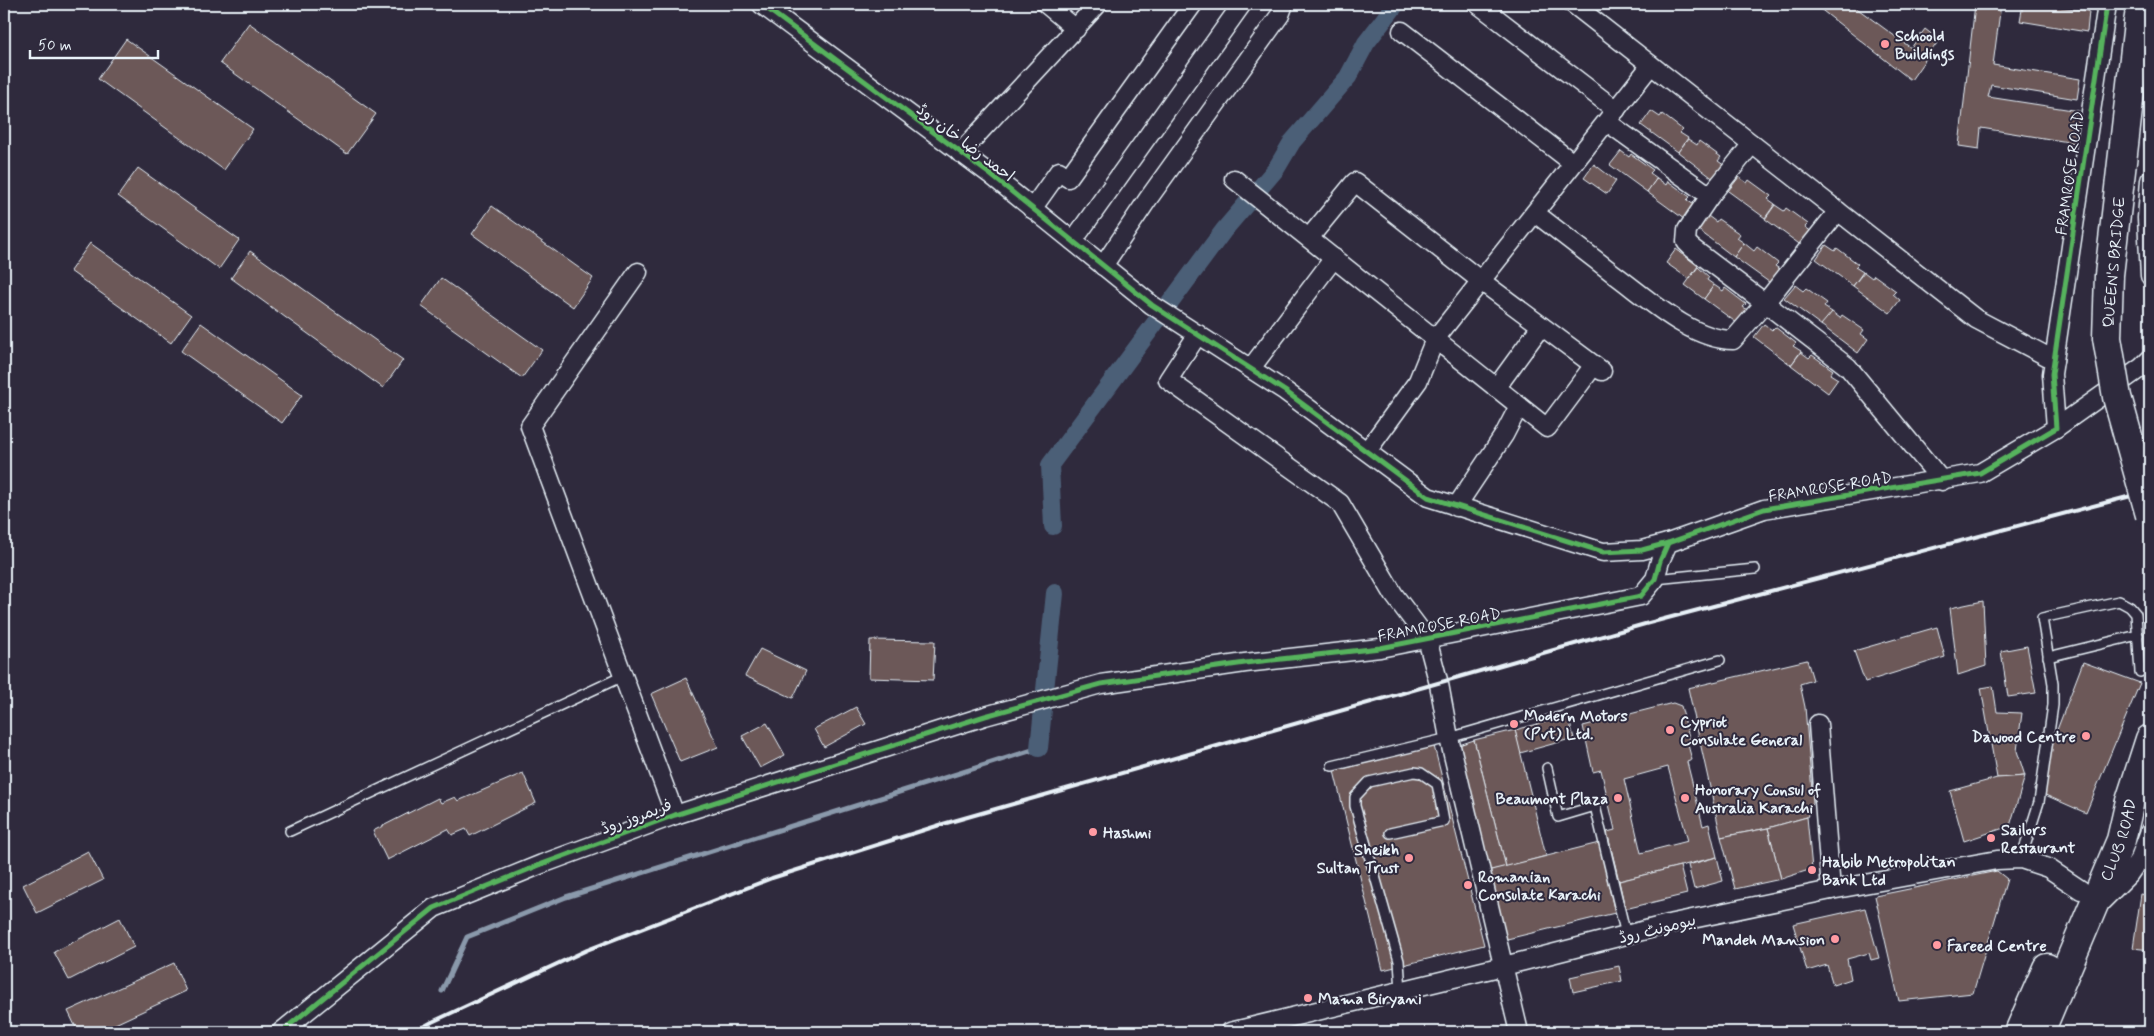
<svg xmlns="http://www.w3.org/2000/svg" width="2154" height="1036" font-family="Mynerve,'Playpen Sans Arabic',sans-serif">
<style>
.lines{fill:none;stroke-linecap:round;stroke-linejoin:round}
.stream{stroke:#8a99ab;stroke-width:5}
.canal{stroke:#4c5f77;stroke-width:18}
.building{fill:#6c5959;stroke:#e8f1f8;fill-rule:evenodd}
.lane-casing{stroke:#e8f1f8;stroke-width:12}
.street-casing{stroke:#e8f1f8;stroke-width:21}
.highway-casing{stroke:#e8f1f8;stroke-width:31}
.lane{stroke:#2f2a3d;stroke-width:9}
.street{stroke:#2f2a3d;stroke-width:18}
.highway{stroke:#2f2a3d;stroke-width:28}
.rail{stroke:#e8f1f8;stroke-width:4}
.highway-bridge-casing{stroke:#e8f1f8;stroke-width:31;stroke-linecap:butt}
.highway-bridge{stroke:#2f2a3d;stroke-width:28}
.cycleway-casing{stroke:#2f2a3d;stroke-width:8}
.cycleway{stroke:#56b35d;stroke-width:5}
.poi-dot{fill:#ff9aa2;stroke:#2f2a3d;stroke-width:2}
.labels{text-anchor:middle;stroke-width:4;stroke-linejoin:round;paint-order:stroke}
.poi-label{font-size:16px;font-weight:bold;fill:#e8f1f8;stroke:#2f2a3d;text-anchor:start}
.street-label{font-size:16px;fill:#e8f1f8;stroke:#2f2a3d}
</style>
<rect width="100%" height="100%" fill="#2f2a3d"/>
<filter id="ink" filterUnits="userSpaceOnUse"><feTurbulence type="fractalNoise" baseFrequency=".02" numOctaves="2"/><feDisplacementMap in="SourceGraphic" scale="10" xChannelSelector="R" yChannelSelector="G"/><feConvolveMatrix kernelMatrix="1 2 1 2 8 2 1 2 1" color-interpolation-filters="sRGB"/></filter>
<g filter="url(#ink)">
<g class="lines">
<polyline class="stream" points="442,991 467,937 566,897 1039,748"/>
<g class="canal">
<polyline points="1053,526 1050,465 1224,230 1276,169 1292,142 1348,77 1366,43 1396,4"/>
<polyline points="1039,748 1055,593"/>
</g>
</g>
<g class="building">
<polygon points="1814,4 1851,4 1911,48 1925,29 1939,40 1911,80"/>
<polygon points="1975,4 2001,4 1993,65 2080,79 2077,99 1991,85 1988,97 2079,111 2075,143 1981,128 1979,149 1959,146"/>
<polygon points="2023,4 2040,4 2089,11 2087,32 2020,21"/>
<polygon points="249,23 376,114 347,154 220,63"/>
<polygon points="126,39 253,129 224,170 98,79"/>
<polygon points="1651,111 1660,117 1662,114 1683,130 1680,133 1688,138 1678,152 1641,125"/>
<polygon points="1688,139 1697,145 1699,141 1721,157 1718,161 1725,166 1715,180 1678,152"/>
<polygon points="1621,151 1629,157 1631,154 1653,170 1650,173 1657,178 1647,192 1610,165"/>
<polygon points="1594,164 1616,181 1607,194 1584,178"/>
<polygon points="138,168 239,240 219,269 118,196"/>
<polygon points="1739,177 1747,183 1749,180 1771,196 1768,199 1775,204 1765,218 1728,191"/>
<polygon points="1657,178 1666,185 1668,181 1690,197 1687,200 1694,205 1684,219 1647,192"/>
<polygon points="1775,205 1784,211 1786,208 1808,224 1805,227 1812,232 1802,246 1765,219"/>
<polygon points="492,206 593,278 573,307 472,234"/>
<polygon points="1708,216 1716,222 1718,219 1740,234 1737,238 1744,243 1734,257 1697,229"/>
<polygon points="90,243 191,315 171,343 70,271"/>
<polygon points="1744,243 1754,251 1757,247 1778,263 1775,266 1783,271 1773,285 1734,257"/>
<polygon points="1826,245 1835,251 1837,248 1858,264 1855,267 1863,272 1853,286 1816,259"/>
<polygon points="1676,249 1698,266 1689,279 1666,263"/>
<polygon points="250,251 403,360 383,388 231,278"/>
<polygon points="1698,267 1709,277 1707,280 1714,285 1704,299 1685,285"/>
<polygon points="1864,272 1872,278 1874,275 1896,291 1893,294 1900,300 1890,313 1853,286"/>
<polygon points="441,278 542,350 522,378 421,306"/>
<polygon points="1714,285 1723,291 1725,288 1746,304 1743,307 1751,312 1741,326 1704,299"/>
<polygon points="1795,285 1803,291 1806,288 1827,303 1824,307 1832,312 1822,326 1784,298"/>
<polygon points="1832,312 1840,318 1842,315 1864,330 1861,334 1868,339 1858,353 1821,325"/>
<polygon points="201,323 302,395 282,423 181,351"/>
<polygon points="1764,324 1772,330 1775,327 1796,343 1793,346 1801,351 1791,365 1754,337"/>
<polygon points="1801,352 1809,358 1812,355 1833,370 1830,374 1838,379 1828,393 1791,365"/>
<polygon points="1983,601 1986,666 1958,675 1950,608"/>
<polygon points="1937,627 1945,657 1865,682 1854,651"/>
<polygon points="870,640 935,641 933,680 869,678"/>
<polygon points="2027,646 2036,693 2008,697 2001,651"/>
<polygon points="760,649 806,671 793,698 745,676"/>
<polygon points="1807,660 1813,680 1800,684 1805,707 1813,803 1807,817 1768,828 1721,837 1688,688"/>
<polygon points="2083,662 2140,683 2086,813 2034,790"/>
<polygon points="686,678 718,747 680,762 651,694"/>
<polygon points="1993,686 1997,712 2022,713 2017,751 2025,776 1997,778 1981,688"/>
<path d="M1673,703L1681,706L1690,741H1687L1692,760L1687,762L1703,826L1709,824L1717,857L1619,881L1607,832L1615,830L1601,770L1593,772L1583,726ZM1668,767L1688,841L1641,853L1624,779Z"/>
<polygon points="856,707 866,724 824,747 814,729"/>
<polygon points="1568,716 1574,738 1520,753 1515,730"/>
<polygon points="767,723 785,755 760,768 742,736"/>
<polygon points="1515,730 1546,856 1506,867 1474,740"/>
<polygon points="1474,740 1506,867 1487,871 1456,746"/>
<polygon points="1434,746 1484,945 1383,970 1334,771"/>
<polygon points="523,773 536,803 470,836 466,829 452,835 448,829 387,860 373,831 438,798 441,803 455,797 458,801"/>
<polygon points="2025,776 2010,826 1964,841 1950,791 1997,778"/>
<polygon points="1807,817 1812,869 1781,879 1768,828"/>
<polygon points="1768,828 1781,879 1735,889 1721,837"/>
<polygon points="1599,843 1615,913 1503,940 1487,871"/>
<polygon points="88,851 103,880 37,913 23,885"/>
<polygon points="1717,857 1723,881 1694,889 1688,865"/>
<polygon points="1680,866 1687,894 1625,909 1619,881"/>
<polygon points="1997,871 2007,879 1973,993 1899,1001 1875,896"/>
<polygon points="2141,894 2150,896 2150,950 2133,948"/>
<polygon points="1865,908 1879,958 1871,960 1869,953 1847,959 1851,979 1833,985 1827,965 1807,971 1793,924"/>
<polygon points="120,918 134,947 69,980 54,952"/>
<polygon points="174,963 186,991 98,1032 78,1032 68,1011"/>
<polygon points="1619,966 1622,981 1573,992 1570,977"/>
</g>
<g class="lines">
<g class="lane-casing">
<g id="lane">
<polyline points="1655,579 1755,569"/>
<polyline points="2048,657 2138,635"/>
<polyline points="1332,766 1449,738 1720,660"/>
<polyline points="1547,768 1558,817 1595,806 1626,935"/>
<polyline points="290,831 623,676"/>
<polyline points="1390,833 1444,821 1437,784 1421,773 1414,772 1369,782 1355,797 1355,806 1399,961 1401,991"/>
<polyline points="2021,859 2039,802 2053,705 2053,684 2042,618 2119,601 2130,607 2136,614 2140,672"/>
</g>
</g>
<g class="street-casing">
<g id="street">
<polyline points="761,4 991,175 1152,305 1285,391 1428,497 1603,552 1642,550 1668,543"/>
<polyline points="1046,4 1076,29"/>
<polyline points="1478,4 1616,110"/>
<polyline points="1573,4 1976,319 2054,360"/>
<polyline points="1402,31 1573,163"/>
<polyline points="1607,122 1710,196"/>
<polyline points="1752,144 1710,196 1687,230 1686,242 1692,248 1765,303 1838,211"/>
<polyline points="960,153 1098,4"/>
<polyline points="1234,179 1547,428 1594,365"/>
<polyline points="2150,180 2147,218 2150,276"/>
<polyline points="1032,209 1059,171 1068,178 1193,4"/>
<path d="M1535,213C1561,233 1588,254 1614,274C1647,298 1691,340 1733,340L1765,303L1848,367L1942,481"/>
<polyline points="1309,238 1355,182 1481,281 1602,371"/>
<polyline points="1073,241 1242,4"/>
<polyline points="1103,266 1148,199 1280,15 1284,4"/>
<polyline points="638,272 530,426 675,815"/>
<polyline points="1198,334 1168,380 1340,503 1394,595 1427,639 1439,684 1449,738 1519,1032"/>
<polyline points="1251,368 1334,258"/>
<polyline points="1496,388 1541,326"/>
<polyline points="2056,428 2142,367 2150,359"/>
<polyline points="1367,451 1418,381 1435,339 1651,65"/>
<polyline points="1456,507 1504,435 1519,406"/>
<polyline points="1818,724 1831,890"/>
<polyline points="2100,903 2129,874 2140,858 2150,831"/>
<polyline points="281,1032 434,908 542,864 675,815 985,716 1101,684 1245,663 1380,648 1641,596 1655,579 1660,561 1668,543 1764,509 1980,473 2056,428 2052,374 2107,4"/>
<polyline points="1230,1032 1524,961 1673,923 1831,890 1997,860 2021,859 2048,868 2081,890"/>
</g>
</g>
<g class="highway-casing">
<g id="highway">
<polyline points="2138,23 2141,4"/>
<polyline points="2019,1032 2047,968"/>
<path id="s1" d="M2040,1032L2121,840L2130,801L2150,739"/>
</g>
</g>
<use href="#lane" class="lane"/>
<use href="#street" class="street"/>
<use href="#highway" class="highway"/>
<polyline class="rail" points="414,1032 432,1022 587,950 772,878 943,824 1645,624 2150,491"/>
<g class="highway-bridge-casing">
<polyline id="highway-bridge" points="2138,23 2109,275 2107,338 2117,397 2150,515"/>
</g>
<use href="#highway-bridge" class="highway-bridge"/>
<g class="cycleway-casing">
<g id="cycleway">
<polyline points="761,4 991,175 1152,305 1285,391 1428,497 1603,552 1642,550 1668,543"/>
<polyline points="281,1032 434,908 542,864 675,815 985,716 1101,684 1245,663 1380,648 1641,596 1655,579 1660,561 1668,543 1764,509 1980,473 2056,428 2052,374 2107,4"/>
</g>
</g>
<use href="#cycleway" class="cycleway"/>
</g>
</g>
<g class="poi-dot">
<circle cx="1885" cy="44" r="5"/>
<circle cx="1514" cy="724" r="5"/>
<circle cx="1670" cy="730" r="5"/>
<circle cx="2086" cy="736" r="5"/>
<circle cx="1618" cy="798" r="5"/>
<circle cx="1685" cy="798" r="5"/>
<circle cx="1093" cy="832" r="5"/>
<circle cx="1991" cy="838" r="5"/>
<circle cx="1409" cy="858" r="5"/>
<circle cx="1812" cy="870" r="5"/>
<circle cx="1468" cy="885" r="5"/>
<circle cx="1835" cy="939" r="5"/>
<circle cx="1937" cy="945" r="5"/>
<circle cx="1308" cy="998" r="5"/>
</g>
<g class="labels">
<g class="poi-label">
<text x="1895" y="41">Schoold<tspan x="1895" dy="18">Buildings</tspan></text>
<text x="1524" y="721">Modern Motors<tspan x="1524" dy="18">(Pvt) Ltd.</tspan></text>
<text x="1680" y="727">Cypriot<tspan x="1680" dy="18">Consulate General</tspan></text>
<text x="2076" y="742" text-anchor="end">Dawood Centre</text>
<text x="1695" y="795">Honorary Consul of<tspan x="1695" dy="18">Australia Karachi</tspan></text>
<text x="1608" y="804" text-anchor="end">Beaumont Plaza</text>
<text x="2001" y="835">Sailors<tspan x="2001" dy="18">Restaurant</tspan></text>
<text x="1103" y="838">Hashmi</text>
<text x="1399" y="855" text-anchor="end">Sheikh<tspan x="1399" dy="18">Sultan Trust</tspan></text>
<text x="1822" y="867">Habib Metropolitan<tspan x="1822" dy="18">Bank Ltd</tspan></text>
<text x="1478" y="882">Romanian<tspan x="1478" dy="18">Consulate Karachi</tspan></text>
<text x="1825" y="945" text-anchor="end">Mandeh Mansion</text>
<text x="1947" y="951">Fareed Centre</text>
<text x="1318" y="1004">Mama Biryani</text>
</g>
<g class="street-label">
<text transform="translate(966 142) rotate(37)" y="6">احمد رضا خان روڈ</text>
<text transform="translate(2069 173) rotate(-82)" y="6">FRAMROSE ROAD</text>
<text transform="translate(2113 262) rotate(-85)" y="6">QUEEN'S BRIDGE</text>
<text transform="translate(1830 486) rotate(-9)" y="6">FRAMROSE ROAD</text>
<text transform="translate(1439 624) rotate(-11)" y="6">FRAMROSE ROAD</text>
<text transform="translate(636 816) rotate(-20)" y="6">فریمروز روڈ</text>
<text dy="6" stroke="none"><textPath href="#s1" startOffset="208">CLUB ROAD</textPath></text>
<text transform="translate(1657 928) rotate(-14)" y="6">بیومونٹ روڈ</text>
</g>
</g>
<rect width="2154" height="1036" fill="none" stroke="#2f2a3d" stroke-width="20"/>
<rect x="10" y="10" width="2134" height="1016" fill="none" stroke="#e8f1f8" stroke-width="2" filter="url(#ink)"/>
<path d="M30 50v8h128v-8" fill="none" stroke="#e8f1f8" stroke-width="2.5"/>
<text x="38" y="50" font-size="15" fill="#e8f1f8" stroke="#2f2a3d" stroke-width="4" paint-order="stroke">50 m</text>
</svg>
